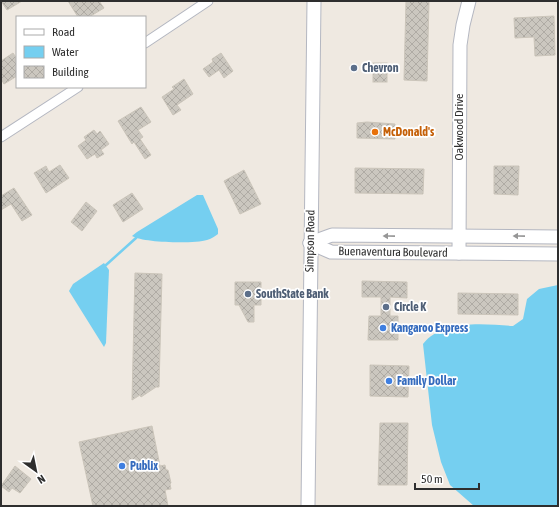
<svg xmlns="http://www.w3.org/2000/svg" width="559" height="507" font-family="'Asap Condensed',sans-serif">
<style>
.water{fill:#75cff0}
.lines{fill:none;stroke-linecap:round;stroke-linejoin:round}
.stream{stroke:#75cff0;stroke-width:2.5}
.building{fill:url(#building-cross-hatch);stroke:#cbc5ba}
.street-casing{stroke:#b4b7c1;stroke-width:11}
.secondary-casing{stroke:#b4b7c1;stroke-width:15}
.street{stroke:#fff;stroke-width:9}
.secondary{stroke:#fff;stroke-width:13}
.oneway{fill:#969696}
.service-dot{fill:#5c6f8a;stroke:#fff;stroke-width:1.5}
.food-dot{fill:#e8710a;stroke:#fff;stroke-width:1.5}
.shop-dot{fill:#3f7fe0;stroke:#fff;stroke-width:1.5}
.labels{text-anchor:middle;stroke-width:3.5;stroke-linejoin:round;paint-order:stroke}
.service-label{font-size:12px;font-weight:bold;fill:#4e5e75;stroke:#fff;text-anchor:start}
.street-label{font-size:12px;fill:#2e2e2e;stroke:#fff}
.food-label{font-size:12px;font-weight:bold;fill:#c56008;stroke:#fff;text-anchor:start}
.shop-label{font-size:12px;font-weight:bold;fill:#366cbe;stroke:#fff;text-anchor:start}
</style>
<defs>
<pattern id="building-cross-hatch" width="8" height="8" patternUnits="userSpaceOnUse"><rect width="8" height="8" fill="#cbc7bf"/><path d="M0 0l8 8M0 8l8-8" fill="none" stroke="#afaba4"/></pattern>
</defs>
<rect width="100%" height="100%" fill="#efe9e1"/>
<g class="water">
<path d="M197,195H203L218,229V234C215,236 211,239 207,240C194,244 144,243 132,236L137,232Z"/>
<polygon points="104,263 109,270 106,343 104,347 69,291 73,284"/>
<path d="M558,285V506H474L450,485L441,462L432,425L423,344C442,319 485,324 513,326L523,319L527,299L539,289Z"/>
</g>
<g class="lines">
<polyline class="stream" points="106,265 136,238"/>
</g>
<g class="building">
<polygon points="1,1 22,1 7,10"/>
<polygon points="68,1 99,1 104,8 89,17 78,17"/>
<polygon points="406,1 429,1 427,81 404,80"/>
<polygon points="554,16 555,55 535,56 534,37 515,38 514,18"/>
<polygon points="13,53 17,59 17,76 4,84 1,79 1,61"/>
<polygon points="221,53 233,71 224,78 219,70 209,77 203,69 213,62 212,59"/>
<rect x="373" y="63" width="14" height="19"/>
<polygon points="184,79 193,94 177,105 181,110 173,115 162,97 174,89 172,87"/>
<polygon points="141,107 151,122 138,130 143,137 140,139 151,155 145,159 134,142 132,144 118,121"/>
<polygon points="367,122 395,124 395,139 357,138 357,123"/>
<polygon points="94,130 97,134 100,131 109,144 101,150 104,154 97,158 95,154 87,159 78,146 86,140 84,137"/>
<polygon points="60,165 69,178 46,193 34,173 46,166 49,172"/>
<polygon points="494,166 519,166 518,195 494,194"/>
<polygon points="355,168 424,169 423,194 355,193"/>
<polygon points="244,170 261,204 240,214 224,181"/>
<polygon points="14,188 32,215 22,221 11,204 1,210 1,196"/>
<polygon points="132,193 143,209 123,222 113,205"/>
<polygon points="86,202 97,211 82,231 71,222"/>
<polygon points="135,273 162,274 159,387 156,387 141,397 140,395 132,400"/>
<polygon points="362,281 407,282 407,298 390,297 390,316 398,316 398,340 368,340 369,316 381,316 381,297 362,297"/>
<polygon points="235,282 261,282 261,305 254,305 254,322 248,322 239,305 235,305"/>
<polygon points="458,293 518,294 518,315 458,314"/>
<polygon points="370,365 409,366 408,397 370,396"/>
<polygon points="380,423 408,423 407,485 378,485"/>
<polygon points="152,426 160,466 165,465 166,470 168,470 171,483 170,484 171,489 165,490 168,506 93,506 79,442"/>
<polygon points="15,466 31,479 20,493 12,488 9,492 1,486"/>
</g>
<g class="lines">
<g class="street-casing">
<g id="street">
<polyline points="145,43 208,1"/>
<polyline points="1,137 78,87"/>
</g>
</g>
<g class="secondary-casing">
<g id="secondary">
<polyline points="310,243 331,252 558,254"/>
<polyline points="310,243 332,235 558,237"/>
<polyline points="459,253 460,45 463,25 469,1"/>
<polyline points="308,506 314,1"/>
</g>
</g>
<use href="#street" class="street"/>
<use href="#secondary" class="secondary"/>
</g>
<defs><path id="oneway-solid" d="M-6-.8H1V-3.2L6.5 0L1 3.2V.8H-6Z"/></defs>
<g class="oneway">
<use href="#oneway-solid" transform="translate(389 236) rotate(-179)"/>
<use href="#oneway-solid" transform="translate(519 236) rotate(-179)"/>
</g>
<g class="service-dot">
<circle cx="354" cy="68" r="4"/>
<circle cx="248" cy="294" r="4"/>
<circle cx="386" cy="307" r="4"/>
</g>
<circle class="food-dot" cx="375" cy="132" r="4"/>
<g class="shop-dot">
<circle cx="383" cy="328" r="4"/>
<circle cx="389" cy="381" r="4"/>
<circle cx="122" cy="466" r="4"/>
</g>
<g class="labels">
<g class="service-label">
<text x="362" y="72">Chevron</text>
<text x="256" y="298">SouthState Bank</text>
<text x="394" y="311">Circle K</text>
</g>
<g class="street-label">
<text transform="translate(459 127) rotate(-90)" y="4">Oakwood Drive</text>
<text transform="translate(310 241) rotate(-89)" y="4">Simpson Road</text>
<text transform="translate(393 252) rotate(1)" y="4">Buenaventura Boulevard</text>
</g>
<g class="food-label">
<text x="383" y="136">McDonald's</text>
</g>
<g class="shop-label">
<text x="391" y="332">Kangaroo Express</text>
<text x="397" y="385">Family Dollar</text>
<text x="130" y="470">Publix</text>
</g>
</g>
<rect width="559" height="507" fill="none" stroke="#2e2e2e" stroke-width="4"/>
<rect x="16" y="16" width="130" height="72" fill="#ffffff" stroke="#ababab"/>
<rect x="24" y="29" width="20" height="6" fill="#ffffff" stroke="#ababab"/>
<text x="52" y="36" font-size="12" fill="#2e2e2e">Road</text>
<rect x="24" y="46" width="20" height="12" fill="#75cff0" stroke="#ababab"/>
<text x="52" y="56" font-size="12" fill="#2e2e2e">Water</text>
<rect x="24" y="66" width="20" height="12" fill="url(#building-cross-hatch)" stroke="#ababab"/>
<text x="52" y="76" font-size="12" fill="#2e2e2e">Building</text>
<g transform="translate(36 471) rotate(147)" stroke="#ffffff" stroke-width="3" paint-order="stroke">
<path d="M0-3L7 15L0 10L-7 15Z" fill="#2e2e2e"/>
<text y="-6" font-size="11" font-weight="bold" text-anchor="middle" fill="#2e2e2e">N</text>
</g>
<path d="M415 483v6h64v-6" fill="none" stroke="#2e2e2e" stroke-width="2"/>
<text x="421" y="483" font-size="12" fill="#2e2e2e" stroke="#ffffff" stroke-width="3" paint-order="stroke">50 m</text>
</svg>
